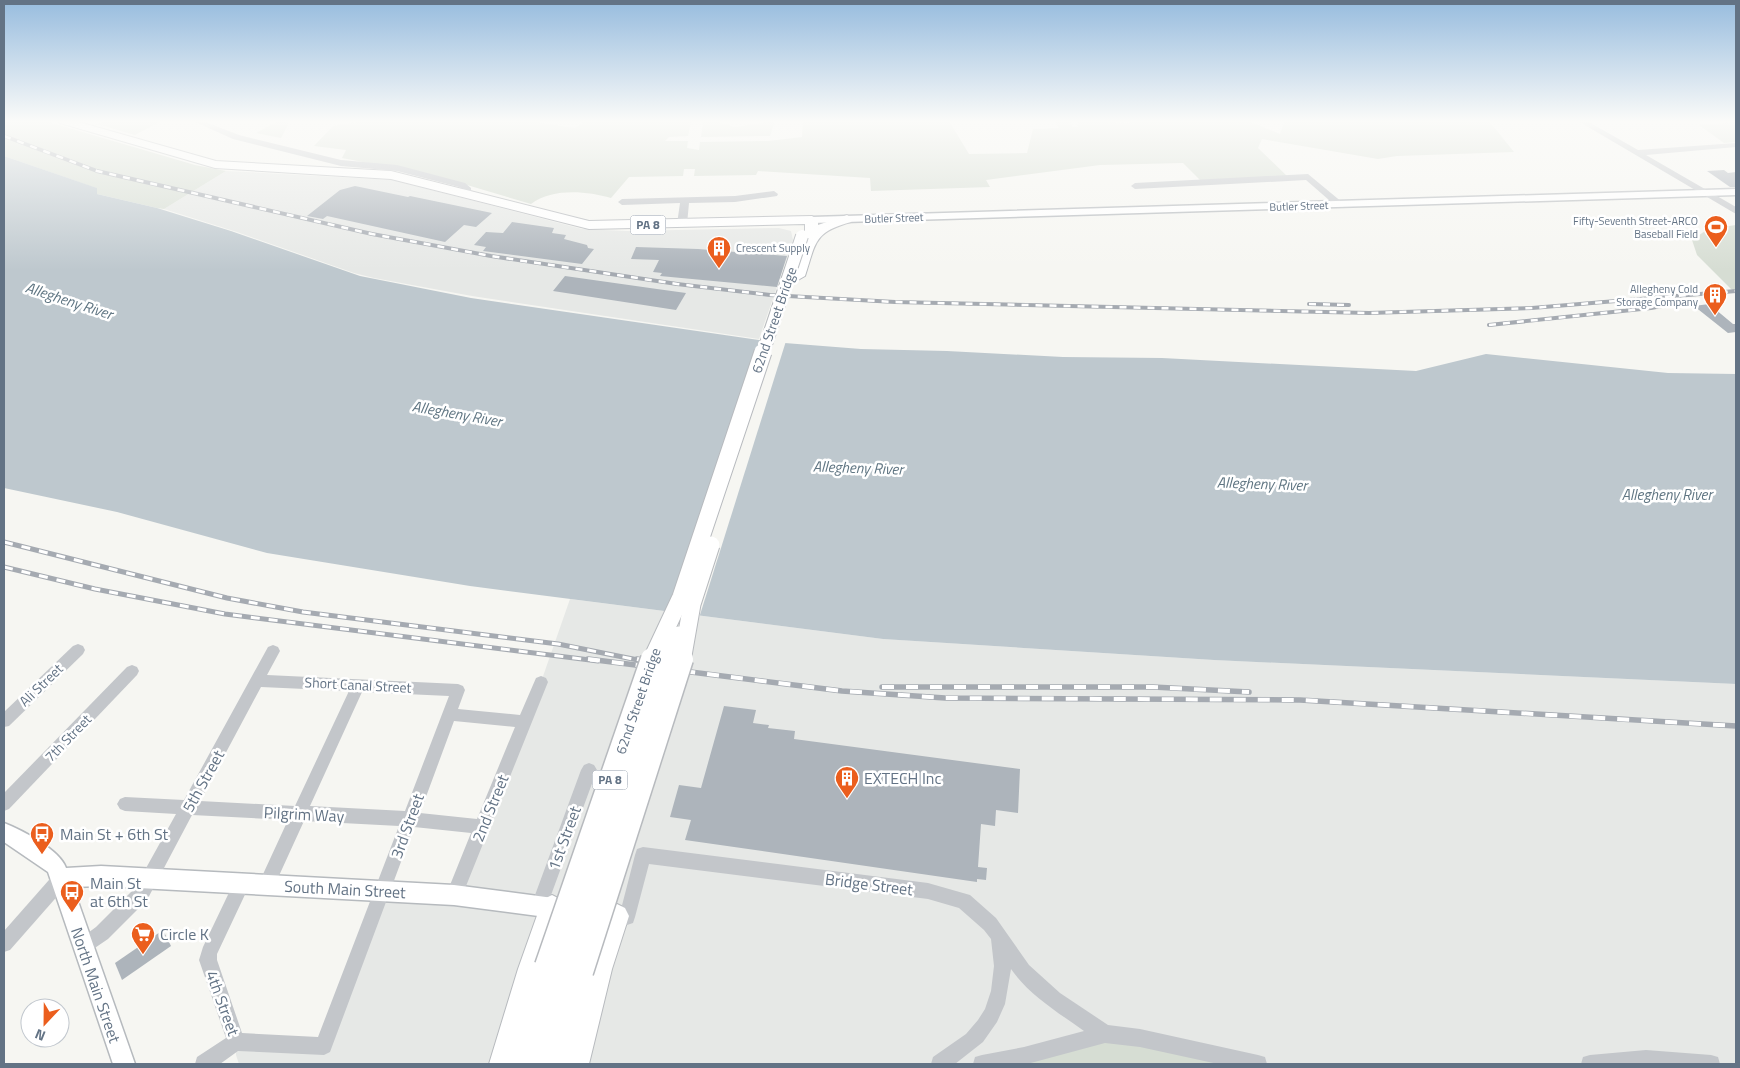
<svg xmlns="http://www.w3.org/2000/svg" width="1740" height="1068" font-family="'Titillium Web',sans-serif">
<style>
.built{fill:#e6e8e6}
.green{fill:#d6ddd3}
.water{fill:#bec8ce}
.pier{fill:#f6f6f2}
.building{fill:#adb4bb}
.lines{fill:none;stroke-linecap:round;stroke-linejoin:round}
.major-casing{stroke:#b6babe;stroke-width:3}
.highway-casing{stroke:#b7babe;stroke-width:2}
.minor{fill:#c3c6ca;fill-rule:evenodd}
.major{fill:#fff;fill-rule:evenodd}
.highway{fill:#fff;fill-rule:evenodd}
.rail-far2-casing{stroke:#a5aab1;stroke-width:4}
.rail-far1-casing{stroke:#a5aab1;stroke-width:5}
.rail-casing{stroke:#a5aab1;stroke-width:5.5}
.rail-far2{stroke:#fff;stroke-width:2.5;stroke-dasharray:7;stroke-linecap:butt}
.rail-far1{stroke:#fff;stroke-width:3;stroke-dasharray:9;stroke-linecap:butt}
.rail{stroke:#fff;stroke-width:4;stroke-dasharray:12;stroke-linecap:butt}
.highway-bridge-far2-casing{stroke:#b7babe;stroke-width:14;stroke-linecap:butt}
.highway-bridge-far1-casing{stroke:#b7babe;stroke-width:19;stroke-linecap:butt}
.highway-bridge-casing{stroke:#b7babe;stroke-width:25;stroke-linecap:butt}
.highway-bridge-far2{stroke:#fff;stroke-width:12}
.highway-bridge-far1{stroke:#fff;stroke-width:17}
.highway-bridge{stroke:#fff;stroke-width:22}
.labels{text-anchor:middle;stroke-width:5;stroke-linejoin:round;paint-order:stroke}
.far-street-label{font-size:11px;fill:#637385;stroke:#fff}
.far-poi-label{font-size:11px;fill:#637385;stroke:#fff;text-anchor:end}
.shield{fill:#fff;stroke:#929daa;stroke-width:1}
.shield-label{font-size:12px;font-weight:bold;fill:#637385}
.street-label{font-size:14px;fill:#637385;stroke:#fff}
.water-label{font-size:15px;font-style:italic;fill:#5f7582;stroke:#fff}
.near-poi-label{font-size:16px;fill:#637385;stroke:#fff;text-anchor:start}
.near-street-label{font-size:16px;fill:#637385;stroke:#fff}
</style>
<rect width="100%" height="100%" fill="#f6f6f2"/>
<g class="built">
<polygon points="226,171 393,180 582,229 627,231 779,228 791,231 793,240 759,339 472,296 374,278 354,273 237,232 164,209"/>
<polygon points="570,599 883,639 1214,660 1736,684 1736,1064 239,1064 236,1055 236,1042 324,1046 383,891 454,895 541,682"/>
</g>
<g class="green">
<polygon points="4,121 45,121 195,165 226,171 164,209 157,208 97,194 96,188 4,156"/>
<polygon points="104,121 161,121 135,135 97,124"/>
<polygon points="278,121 289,123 281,138 256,133"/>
<path d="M363,121H529L575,128L585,121H691L688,136L669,137L665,141H688L687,148L699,150L700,142L768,141L802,137L803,121H949L969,154L1027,153L1033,129L1059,128L1055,121H1070L1073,127H1078L1077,121L1129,123L1131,121H1249L1280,134L1284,121H1489L1514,152L1397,156L1378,159L1262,139L1258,148L1288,177L1201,181L1183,163L1100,165L986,180L990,187L871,191L870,178L758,171L756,175L694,176L695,169H684L683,176L629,177L611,198C586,191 552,188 531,204L440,177L342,158L346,150L314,146L333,126Z"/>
<polygon points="703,121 715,121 735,127 775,121 770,136 701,137"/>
<polygon points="1736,122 1736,142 1724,143 1699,125"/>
<polygon points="1736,225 1736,291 1733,291 1697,255 1692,240 1708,229"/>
<polygon points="1105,1034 1249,1063 1258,1064 982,1064"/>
</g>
<polygon class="water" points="4,156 97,188 97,194 157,208 231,231 360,276 471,298 772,342 861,349 947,351 1063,357 1162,358 1416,371 1486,354 1668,373 1736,374 1736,684 1214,660 883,639 470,586 267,553 117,512 4,488"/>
<polygon class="pier" points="772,340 786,341 699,618 667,613"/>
<g class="building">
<polygon points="1724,170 1728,173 1736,172 1736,187 1730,187 1707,171"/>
<polygon points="355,186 408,197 410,196 492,213 476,227 464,225 445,242 327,216 323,219 307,216 340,190"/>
<polygon points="512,222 554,228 552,233 566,235 564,239 587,245 588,248 594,249 582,264 483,251 486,247 474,245 486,232 503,233"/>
<polygon points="636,247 698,249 787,256 777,287 660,276 662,273 653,272 659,260 631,259"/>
<polygon points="565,276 657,289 686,293 676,310 553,291"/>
<polygon points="1709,304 1733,324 1736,324 1736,332 1728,333 1694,306"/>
<polygon points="724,706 756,710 753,723 769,725 768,728 795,731 794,739 1020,769 1018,813 996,810 995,826 981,824 978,867 987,868 986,880 977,879 977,882 685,840 691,820 670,817 679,785 701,788"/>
<polygon points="163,930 171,946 122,980 115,963"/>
</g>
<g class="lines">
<g class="major-casing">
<g id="major">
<polygon points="1736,189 1736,195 812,223 807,220 812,217"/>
<path d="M4,823C22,830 60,850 66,868L101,866L454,885L561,899L568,902L571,909L568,916L561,919L454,905L101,886L73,887L135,1064H113L48,872L4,842Z"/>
</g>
</g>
<g class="highway-casing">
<g id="highway">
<path d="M58,121H75L216,161L391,171L589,221L812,216L818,220V225L847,215L853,219L851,222C814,232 816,242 805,276L798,280L791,276L805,238V224L589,229L391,179L215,168L60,123Z"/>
<polygon points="552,895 560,899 564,907 547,954 555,957 556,961 565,957 575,963 582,960 590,963 609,908 617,904 625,908 629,916 612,969 589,1064 489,1064 518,969 540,907 544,899"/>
</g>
</g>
<g class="minor">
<polygon points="193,121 203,121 239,135 341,160 397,165 465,183 471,188 471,194 464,196 463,189 459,187 397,171 341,166 233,139"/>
<polygon points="1578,121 1587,121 1638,150 1736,143 1736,147 1646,155 1736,207 1736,214"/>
<polygon points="1308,174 1343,203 1343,207 1337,207 1306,180 1135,189 1131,186 1135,183"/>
<polygon points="774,191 778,194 777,196 735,202 689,203 687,224 682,227 677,224 680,203 622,205 618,202 622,199 735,196"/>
<polygon points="78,644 83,646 85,650 83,654 9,726 4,727 4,712 73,646"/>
<path d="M273,645L278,647L280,651L267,675L458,684L463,686L465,690L458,709L520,715L536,678L541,676L546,678L548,682L460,901L454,903L448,901L446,895L471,833L414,827L330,1052L324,1055L238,1051L220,1064H195L197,1057L226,1038L199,960L203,947L236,878L242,876L248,878L250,884L217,954V960L242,1033L318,1037L399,826L304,821L272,891L266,893L260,891L258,885L288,820L192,815L147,900L108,939L83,956L77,953L74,947L77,941L96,927L135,888L176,814L125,811L120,809L117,804L120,799L125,797L184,800L268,647ZM261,687L349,691L295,806L200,801ZM362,692L449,696L405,811L310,806ZM454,721L515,727L477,819L420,813Z"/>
<polygon points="132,665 137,667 139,671 137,675 9,809 4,811 4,793 127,667"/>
<polygon points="589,763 594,765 597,770 547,906 545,912 539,914 533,912 531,906 581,770 584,765"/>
<path d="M643,847L928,883L970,895L996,918L1029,965L1060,993L1108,1025L1140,1029L1258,1055L1265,1057L1267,1064H1218L1140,1047L1105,1043L1027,1064H973L975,1057L982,1055L1024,1047L1084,1031C1059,1013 1029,995 1011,969L1005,1004L997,1022L983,1042L955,1064H931L933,1057L966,1034L978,1020L985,1009L991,991L994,966L991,939L984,930L959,908L928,899L649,864L635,917L633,923L627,925L621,923L619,917L635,855L637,849Z"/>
<polygon points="62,870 68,872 70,878 68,884 10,950 4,952 4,931 56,872"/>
<polygon points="1646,1050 1711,1055 1718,1057 1720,1064 1581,1064 1583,1057 1590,1055"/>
</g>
<use href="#major" class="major"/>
<use href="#highway" class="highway"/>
<g class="rail-far2-casing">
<g id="rail-far2">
<polyline points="4,136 97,171 372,234 491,256 677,284 770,295 895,302 1369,313 1532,308 1736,291"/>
<polyline points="1309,304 1349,305"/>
<polyline points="1489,325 1651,308 1682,302"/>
</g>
</g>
<g class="rail-far1-casing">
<g id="rail-far1">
<polyline points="4,542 227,598 303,612 558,644 643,661"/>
<polyline points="4,567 95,589 225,614 598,661"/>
</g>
</g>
<g class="rail-casing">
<g id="rail">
<polyline points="588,659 842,691 945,698 1300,700 1736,726"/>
<polyline points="637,659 651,662"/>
<polyline points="882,687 1153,687 1249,692"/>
</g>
</g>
<use href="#rail-far2" class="rail-far2"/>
<use href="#rail-far1" class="rail-far1"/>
<use href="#rail" class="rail"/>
<g class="highway-bridge-far2-casing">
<polyline id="highway-bridge-far2" points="763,353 802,236"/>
</g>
<g class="highway-bridge-far1-casing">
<g id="highway-bridge-far1">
<polyline points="651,661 681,597 763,352"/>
<polyline points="668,661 679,635"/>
<polyline points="682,661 692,604 711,545"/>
</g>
</g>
<g class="highway-bridge-casing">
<g id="highway-bridge">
<polyline points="546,966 652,659"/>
<polyline points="565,969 669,659"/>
<polyline points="582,972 682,659"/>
</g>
</g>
<use href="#highway-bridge-far2" class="highway-bridge-far2"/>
<use href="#highway-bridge-far1" class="highway-bridge-far1"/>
<use href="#highway-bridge" class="highway-bridge"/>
</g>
<linearGradient id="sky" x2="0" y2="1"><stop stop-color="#97bcde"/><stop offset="0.45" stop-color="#fbfbf9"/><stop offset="1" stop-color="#fbfbf9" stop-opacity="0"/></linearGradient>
<rect width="1740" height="270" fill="url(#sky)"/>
<defs>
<g id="stadium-pin" transform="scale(1.25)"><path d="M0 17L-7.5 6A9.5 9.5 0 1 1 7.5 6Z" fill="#eb5e1d" stroke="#fff"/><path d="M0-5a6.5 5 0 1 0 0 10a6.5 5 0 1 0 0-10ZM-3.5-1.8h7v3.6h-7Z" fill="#fff"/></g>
<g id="building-pin" transform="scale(1.25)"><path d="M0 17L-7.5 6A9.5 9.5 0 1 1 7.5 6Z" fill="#eb5e1d" stroke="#fff"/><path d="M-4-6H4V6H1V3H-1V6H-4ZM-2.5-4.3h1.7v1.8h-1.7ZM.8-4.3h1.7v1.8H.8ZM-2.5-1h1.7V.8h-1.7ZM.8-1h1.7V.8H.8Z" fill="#fff"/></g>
<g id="bus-pin" transform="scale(1.25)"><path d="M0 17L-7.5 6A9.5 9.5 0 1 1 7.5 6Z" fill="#eb5e1d" stroke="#fff"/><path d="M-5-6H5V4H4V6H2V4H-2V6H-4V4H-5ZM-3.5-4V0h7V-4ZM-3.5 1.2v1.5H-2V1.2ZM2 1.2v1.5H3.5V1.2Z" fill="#fff"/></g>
<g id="supermarket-pin" transform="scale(1.25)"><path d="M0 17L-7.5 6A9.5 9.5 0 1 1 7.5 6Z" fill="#eb5e1d" stroke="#fff"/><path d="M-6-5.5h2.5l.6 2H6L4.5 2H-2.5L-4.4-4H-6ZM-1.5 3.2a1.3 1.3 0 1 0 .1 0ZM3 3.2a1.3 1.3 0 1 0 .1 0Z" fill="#fff"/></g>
</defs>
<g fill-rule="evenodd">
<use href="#stadium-pin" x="1716" y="227"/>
<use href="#building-pin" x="719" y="248"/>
<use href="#building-pin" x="1715" y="295"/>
<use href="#building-pin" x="847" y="778"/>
<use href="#bus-pin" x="42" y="834"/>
<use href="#bus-pin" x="72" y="892"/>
<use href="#supermarket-pin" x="143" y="934"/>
</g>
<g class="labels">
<g class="far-street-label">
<text transform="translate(1299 206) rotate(-2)" y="4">Butler Street</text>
<text transform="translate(894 218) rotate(-2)" y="4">Butler Street</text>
</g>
<g class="far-poi-label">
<text x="1698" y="225">Fifty-Seventh Street-ARCO<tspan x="1698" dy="13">Baseball Field</tspan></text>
<text x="736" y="252" text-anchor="start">Crescent Supply</text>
<text x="1698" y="293">Allegheny Cold<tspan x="1698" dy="13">Storage Company</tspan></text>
</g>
<g class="shield">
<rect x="630.5" y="215.5" width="35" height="19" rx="4"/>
<rect x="592.5" y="770.5" width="35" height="19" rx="4"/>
</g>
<g class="shield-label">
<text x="648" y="229">PA 8</text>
<text x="610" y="784">PA 8</text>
</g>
<g class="street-label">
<text transform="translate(774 320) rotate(-71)" y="5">62nd Street Bridge</text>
<text transform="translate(41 685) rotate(-44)" y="5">Ali Street</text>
<text transform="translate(358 685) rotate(3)" y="5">Short Canal Street</text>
<text transform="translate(638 701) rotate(-71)" y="5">62nd Street Bridge</text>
<text transform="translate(68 738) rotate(-46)" y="5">7th Street</text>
</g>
<g class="water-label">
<text transform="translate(69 301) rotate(18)" y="5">Allegheny River</text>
<text transform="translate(457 414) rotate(10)" y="5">Allegheny River</text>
<text transform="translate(858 468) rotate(2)" y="5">Allegheny River</text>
<text transform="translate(1262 484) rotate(2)" y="5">Allegheny River</text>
<text x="1667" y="500">Allegheny River</text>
</g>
<g class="near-poi-label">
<text x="864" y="784">EXTECH Inc</text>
<text x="60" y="840">Main St + 6th St</text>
<text x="90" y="889">Main St<tspan x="90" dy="18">at 6th St</tspan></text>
<text x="160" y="940">Circle K</text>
</g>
<g class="near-street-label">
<text transform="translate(203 781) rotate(-61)" y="6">5th Street</text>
<text transform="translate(490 808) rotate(-68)" y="6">2nd Street</text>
<text transform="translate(304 814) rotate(3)" y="6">Pilgrim Way</text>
<text transform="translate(407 826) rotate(-70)" y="6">3rd Street</text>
<text transform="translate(564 838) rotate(-70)" y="6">1st Street</text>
<text transform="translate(869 884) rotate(7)" y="6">Bridge Street</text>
<text transform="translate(345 889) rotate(3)" y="6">South Main Street</text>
<text transform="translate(96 985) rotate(71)" y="6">North Main Street</text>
<text transform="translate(223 1003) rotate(70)" y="6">4th Street</text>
</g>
</g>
<rect width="1740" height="1068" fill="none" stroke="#637385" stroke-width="10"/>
<g transform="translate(45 1023) rotate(202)"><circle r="24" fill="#ffffff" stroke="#c1c7ce"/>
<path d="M0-4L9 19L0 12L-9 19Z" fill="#eb5e1d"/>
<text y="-8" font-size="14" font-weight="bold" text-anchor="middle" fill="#637385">N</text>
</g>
</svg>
